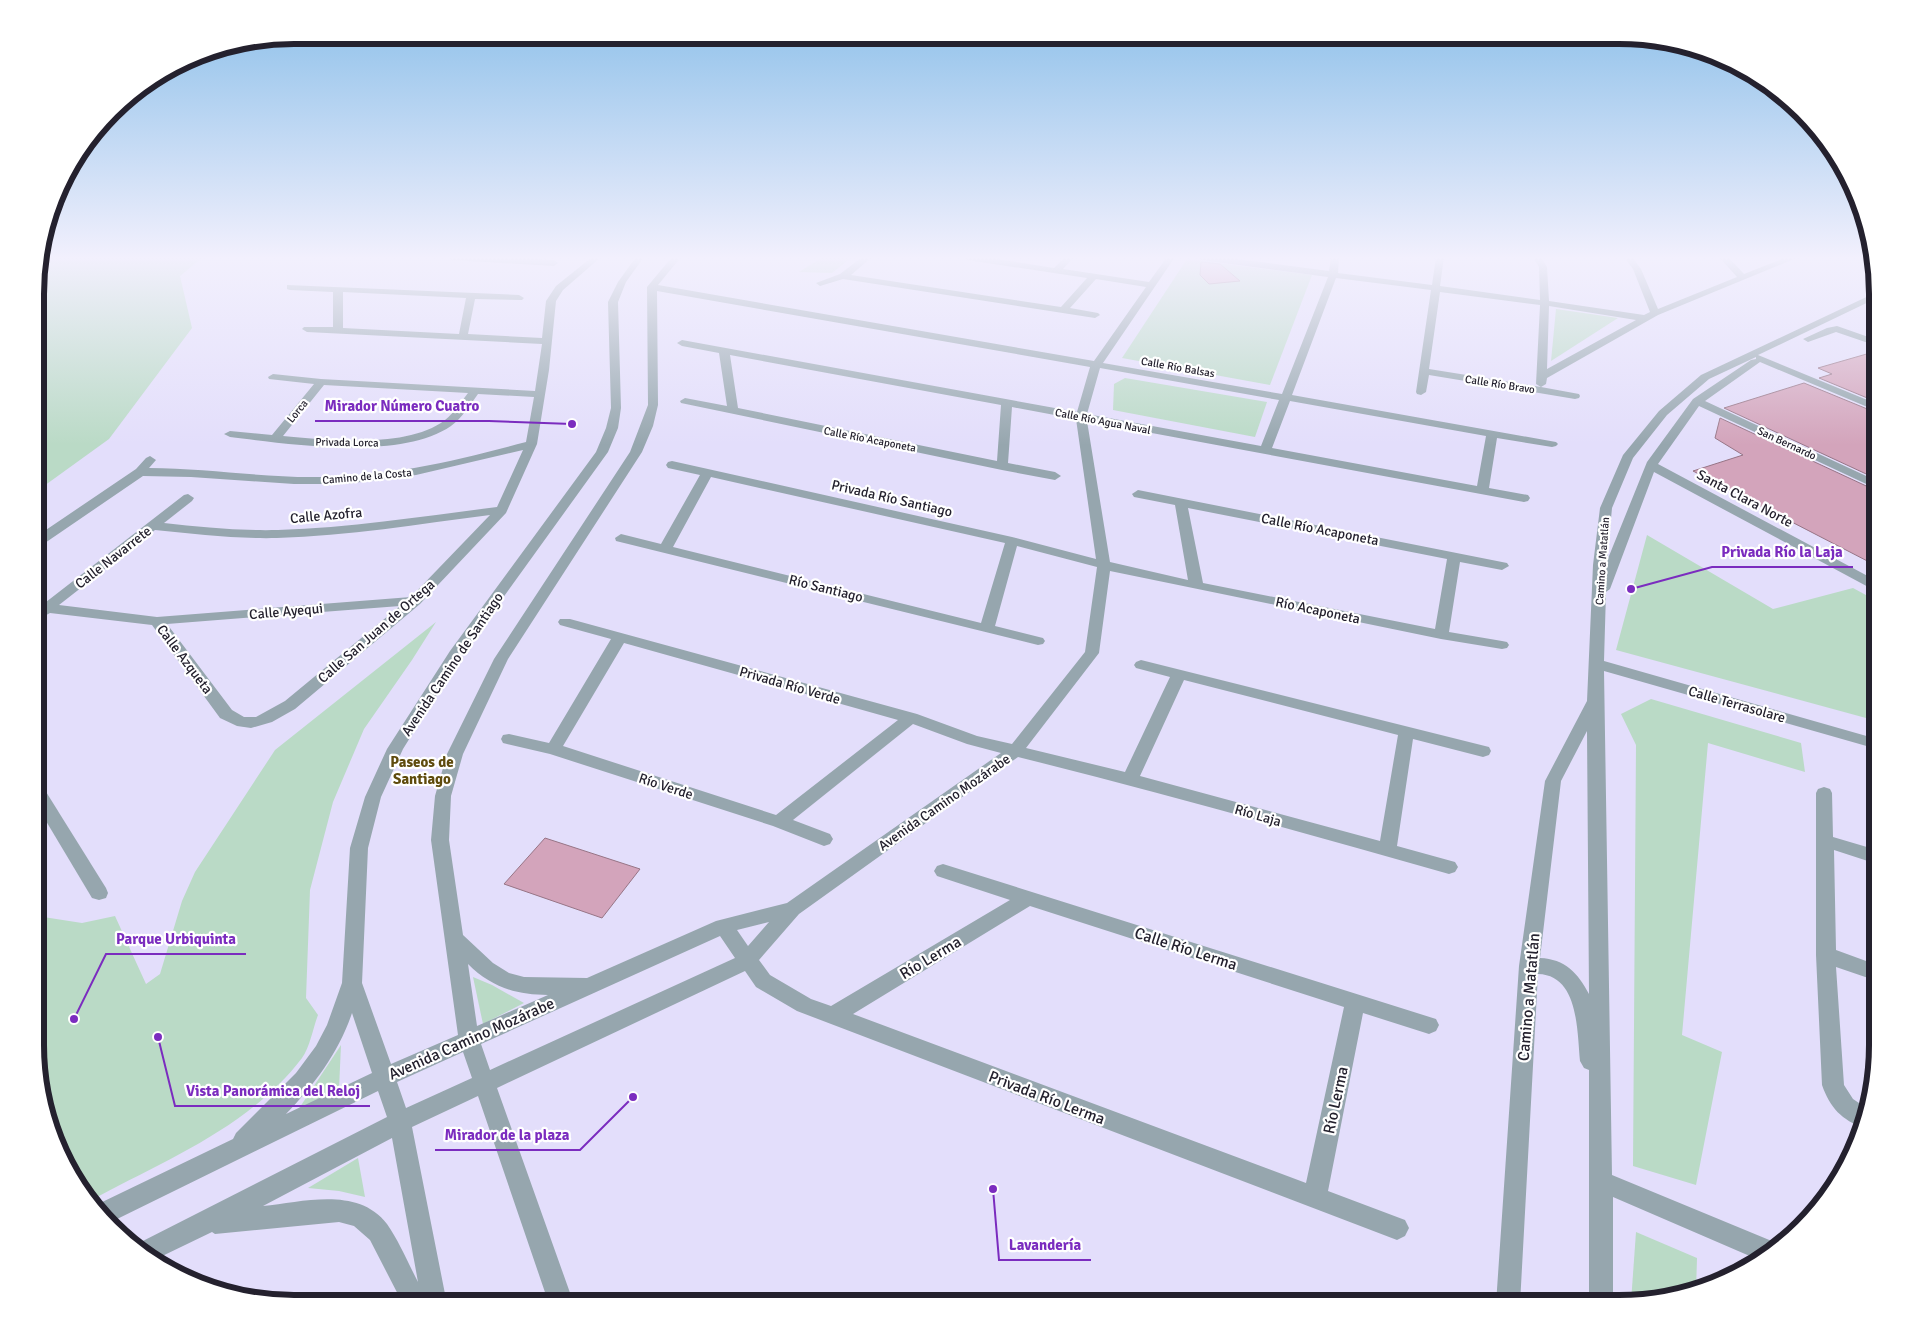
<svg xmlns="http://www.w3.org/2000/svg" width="1913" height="1339" font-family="Signika,sans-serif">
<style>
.green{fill:#badac6}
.building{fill:#d3a4bb;stroke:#977586}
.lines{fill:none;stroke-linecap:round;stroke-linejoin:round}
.minor{fill:#96a6ae;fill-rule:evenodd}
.labels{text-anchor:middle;stroke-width:4.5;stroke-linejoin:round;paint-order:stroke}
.far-street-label{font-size:11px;fill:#24212e;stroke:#fff}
.street-label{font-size:14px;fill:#24212e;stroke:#fff}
.neighbourhood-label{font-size:15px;font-weight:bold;fill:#5f4b0d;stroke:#fff}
.near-street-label{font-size:16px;fill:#24212e;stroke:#fff}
.rim{fill:none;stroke:#24212e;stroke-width:6}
.leader{fill:none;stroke:#7b2cbf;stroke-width:2}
.callout-dot{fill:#7b2cbf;stroke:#fff;stroke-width:2}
.callout-label{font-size:15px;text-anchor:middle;font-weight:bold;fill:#7b2cbf;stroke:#fff;stroke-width:4.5;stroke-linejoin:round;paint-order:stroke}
</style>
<rect width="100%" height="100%" fill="#e3defb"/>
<g class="green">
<polygon points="38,257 203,257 180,276 192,328 109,439 37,491"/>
<polygon points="823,257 852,257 832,273 799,272"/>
<polygon points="1187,259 1312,275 1270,385 1122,358"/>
<polygon points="1556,309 1618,318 1551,361"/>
<polygon points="1125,378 1267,402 1255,437 1113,410 1114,384"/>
<polygon points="1647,535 1773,609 1853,588 1877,601 1877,721 1616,650"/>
<path d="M436,622L412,660L364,729L333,802L310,890L306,998L318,1015C313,1028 310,1047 302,1058C251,1125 171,1158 99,1196L87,1195L70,1175L37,1078V916L82,923L115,916L146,984L160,974L182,901L195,872L275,750Z"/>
<polygon points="1651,699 1801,743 1805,772 1708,743 1682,1035 1722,1052 1696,1185 1633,1166 1636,745 1621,714"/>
<polygon points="473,977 492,985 524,1003 483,1024"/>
<polygon points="341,1045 339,1089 298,1110"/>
<polygon points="358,1158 365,1197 339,1191 308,1188"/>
<polygon points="1636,1232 1697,1258 1696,1291 1686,1295 1631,1302"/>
</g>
<g class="building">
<polygon points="1201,262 1220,264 1240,281 1209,284 1200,275"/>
<polygon points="1877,351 1877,402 1819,378 1832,374 1818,368"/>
<polygon points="1804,383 1877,413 1877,479 1724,408"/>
<polygon points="1720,418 1877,491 1877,566 1693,471 1743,455 1715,438"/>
<polygon points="545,838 640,869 602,918 504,884"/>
</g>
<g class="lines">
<g class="minor">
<polygon points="447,257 497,257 554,260 558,263 554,266 451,260"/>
<path d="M592,257H601L563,290L556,301L549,370L537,444L506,513L420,604L295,709L272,722L251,728L237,726L220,718L152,625L50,613L37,620V609L184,495L188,494L194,498L192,501L164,523C201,527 239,531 278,530C351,528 424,516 497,507L523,450L416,475L345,484H294L191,477L143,476L42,545L37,546V536L136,469L146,458L150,456L156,460L149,468C206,468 263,478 320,477C390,477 458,460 526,442L534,397L478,394C470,405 462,418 451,426C400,461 289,444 230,437L224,434L230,431L272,435L314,384L269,379L268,377L273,374L321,379L535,391L542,344L307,332L302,329L304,327H333V292L290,290L287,289V285L519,295L524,298L522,300L475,299L468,334L542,338L546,301L556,286ZM343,292L466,298L459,334L343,328ZM324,385L468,393C461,402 454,413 445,420C407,449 329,440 283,436ZM490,515L411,597L157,617L59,605L155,530C195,534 236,539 277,538C348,536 419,524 490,515ZM400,606L285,701L256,717H244L232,710L167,624Z"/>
<path d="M636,257H644L626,282L618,302L621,408L618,428L608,452L461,656L403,749L381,797L368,848L362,983L391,1064L458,1035L431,840L435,796L447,754L494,659L630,452L648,405L647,287L672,257H681L658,285L1094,361L1146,287L1096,279L1070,308L1098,313L1100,315L1095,318L843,279L820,286L816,283L840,274L862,257H872L851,275L1061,307L1087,278L967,260L963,257H985L1054,268L1065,257H1074L1063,269L1149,282L1167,257H1175L1103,363L1282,394L1328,277L1201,260L1197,257H1221L1329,271L1331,257H1339L1338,273L1432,285L1436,257H1444L1440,286L1540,300L1539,267L1533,257H1541L1547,267L1549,301L1644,315L1650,312L1633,269L1624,257H1632L1641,269L1658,309L1737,277L1719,257H1728L1744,274L1787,257H1799L1658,315L1547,378L1546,384L1541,387L1579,394L1580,396L1579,398L1575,399L1429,375L1426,392L1421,395L1417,394L1416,392L1431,290L1336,278L1292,395L1556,442L1558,444L1556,446L1552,447L1497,438L1489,488L1528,495L1530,498L1528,501L1524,502L1087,421L1110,562L1188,580L1175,505L1134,497L1132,494L1138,490L1507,563L1509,566L1502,570L1460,562L1449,632L1502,641L1507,642L1509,645L1507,648L1502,649L1441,639L1110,571L1099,653L1026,748L1125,772L1170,677L1136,668L1134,665L1136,662L1141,660L1489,747L1491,751L1489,755L1483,757L1413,739L1397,846L1455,862L1458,867L1455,872L1449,874C1307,834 1163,793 1018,757L799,914L759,960L770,975L811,999L831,1006L1010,900L937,876L934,871L937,866L943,864L1436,1019L1439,1025L1436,1031L1429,1034L1363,1013L1328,1191L1405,1220L1409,1228L1405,1236L1397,1240L797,1011L756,987L745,971L497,1088L574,1304H549L478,1096L412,1127L447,1304H403L370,1240L354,1226L339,1222L215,1234L212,1232L154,1260L137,1251L133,1246L387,1117L378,1091L111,1222L96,1205L233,1139L236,1133L296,1073L316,1046L327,1025L342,983L350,848L365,797L387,749L450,651L596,452L606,428L611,408L608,302L618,282ZM657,291L1090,367L1077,412L682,340L677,343L682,346L719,353L727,406L685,398L680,401L681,403L1002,470L1055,480L1061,476L1055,472L1008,463L1012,407L1076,419L1096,559L1012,537L672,461L668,462L666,465L668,468L700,475L661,544L621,534L615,538L616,541L1038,645L1043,644L1045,641L1043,638L995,626L1017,546L1097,567L1085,652L1012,744L977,736L917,714L570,619H560L558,622L560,625L611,639L549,743L509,734L503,735L501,739L503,743L550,754L773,826L824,846L830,844L833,839L830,834L793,820L913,724L967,744L1001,753L787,903L716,921L587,978L524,977L509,973L493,963L463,935L449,840L451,796L463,754L508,659L642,452L653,426L658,405ZM1440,292L1540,305L1536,384L1541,387L1429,369ZM1549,306L1636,320L1547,369ZM730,355L1001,405L997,461L738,408ZM1100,368L1279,400L1261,446L1087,414ZM1290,401L1486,436L1477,486L1272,448ZM711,477L1005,543L981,623L673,547ZM1188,508L1447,559L1435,629L1203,583ZM624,643L898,720L776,815L563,746ZM1184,680L1398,735L1380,841L1140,776ZM1030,906L1344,1007L1306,1183L853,1014ZM769,922L748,946L737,930ZM720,936L735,958L490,1070L481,1044ZM468,964C491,987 516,995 548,995L477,1026ZM352,1013L372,1073L286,1114C315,1084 339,1052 352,1013ZM463,1052L472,1078L406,1108L397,1082ZM392,1138L418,1282C408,1263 399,1241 387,1224C358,1186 303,1202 263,1206Z"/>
<path d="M1877,292V298L1758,355L1877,404V411L1760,362L1705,401L1877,481V489L1699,406L1658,464L1877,581V590L1872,589L1654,472L1610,589L1606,592L1604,661L1877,739V749L1604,671L1612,1175L1779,1244V1247L1759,1260L1613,1197V1304H1589V1070L1584,1068L1580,1061C1577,1032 1579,975 1538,974L1520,1304H1496L1519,966L1545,781L1587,701L1593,565L1600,508L1623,455L1659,411L1701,375ZM1756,357V359L1751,360L1693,399L1647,462L1607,561L1612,508L1633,458L1667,415L1709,379ZM1587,731L1589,994C1578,973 1565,959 1540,958L1561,781Z"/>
<polygon points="1837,326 1877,340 1877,346 1836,332 1808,342 1803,339 1827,328"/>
<polygon points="37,785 43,787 106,888 108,893 106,898 99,900 92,898 37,806"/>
<path d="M1824,787L1830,789L1832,793L1833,837L1877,850V864L1834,850L1836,950L1877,965V981L1836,967L1844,1085L1853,1099L1868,1109L1864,1128C1842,1120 1830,1108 1822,1085L1816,955V793L1818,789Z"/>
</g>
</g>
<linearGradient id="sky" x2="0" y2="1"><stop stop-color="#8bbfe9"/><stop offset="0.58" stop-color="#f2f0fd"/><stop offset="1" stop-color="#f2f0fd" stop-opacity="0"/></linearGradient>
<rect width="1913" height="445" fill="url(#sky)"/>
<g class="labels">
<g class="far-street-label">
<text transform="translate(1178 367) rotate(10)" y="4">Calle Río Balsas</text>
<text transform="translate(1500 384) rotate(9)" y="4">Calle Río Bravo</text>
<text transform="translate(297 411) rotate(-51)" y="4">Lorca</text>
<text transform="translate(1103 421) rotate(11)" y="4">Calle Río Agua Naval</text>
<text transform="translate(870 439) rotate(11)" y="4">Calle Río Acaponeta</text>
<text transform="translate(347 442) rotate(1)" y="4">Privada Lorca</text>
<text transform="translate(1787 443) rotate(25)" y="4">San Bernardo</text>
<text transform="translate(367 476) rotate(-5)" y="4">Camino de la Costa</text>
<text transform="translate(1602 561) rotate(-86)" y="4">Camino a Matatlán</text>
</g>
<g class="street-label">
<text transform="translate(892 498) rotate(13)" y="5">Privada Río Santiago</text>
<text transform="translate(1745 498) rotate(28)" y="5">Santa Clara Norte</text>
<text transform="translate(326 515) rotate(-5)" y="5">Calle Azofra</text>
<text transform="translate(1320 529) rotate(11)" y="5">Calle Río Acaponeta</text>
<text transform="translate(113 557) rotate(-38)" y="5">Calle Navarrete</text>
<text transform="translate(826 588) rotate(14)" y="5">Río Santiago</text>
<text transform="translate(1318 610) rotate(12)" y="5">Río Acaponeta</text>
<text transform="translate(286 611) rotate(-5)" y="5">Calle Ayequi</text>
<text transform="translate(376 631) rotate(-41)" y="5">Calle San Juan de Ortega</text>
<text transform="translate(185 659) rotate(53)" y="5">Calle Azqueta</text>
<text transform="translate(452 664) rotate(-56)" y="5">Avenida Camino de Santiago</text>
<text transform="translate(790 685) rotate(16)" y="5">Privada Río Verde</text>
<text transform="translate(1737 704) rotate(16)" y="5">Calle Terrasolare</text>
<text transform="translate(666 786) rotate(18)" y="5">Río Verde</text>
<text transform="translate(944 802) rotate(-35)" y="5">Avenida Camino Mozárabe</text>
<text transform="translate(1258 815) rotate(16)" y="5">Río Laja</text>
</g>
<g class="neighbourhood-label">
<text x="422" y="767">Paseos de<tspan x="422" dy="17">Santiago</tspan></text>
</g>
<g class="near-street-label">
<text transform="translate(1186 948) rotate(18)" y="6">Calle Río Lerma</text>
<text transform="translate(930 957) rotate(-31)" y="6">Río Lerma</text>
<text transform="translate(1528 997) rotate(-85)" y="6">Camino a Matatlán</text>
<text transform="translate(471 1038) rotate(-24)" y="6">Avenida Camino Mozárabe</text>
<text transform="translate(1047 1097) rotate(21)" y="6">Privada Río Lerma</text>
<text transform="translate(1335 1100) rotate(-78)" y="6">Río Lerma</text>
</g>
</g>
<path d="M0 0H1913V1339H0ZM294 44H1619A250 250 0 0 1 1869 294V1045A250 250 0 0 1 1619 1295H294A250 250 0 0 1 44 1045V294A250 250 0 0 1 294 44Z" fill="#fff" fill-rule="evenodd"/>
<path class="rim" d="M294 44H1619A250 250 0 0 1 1869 294V1045A250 250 0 0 1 1619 1295H294A250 250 0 0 1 44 1045V294A250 250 0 0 1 294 44Z"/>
<path class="leader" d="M572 424L489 421H315M1631 589L1712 567H1853M74 1019L106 954H246M158 1037L175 1106H370M633 1097L580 1150H435M993 1189L999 1260H1091"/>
<g class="callout-dot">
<circle cx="572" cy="424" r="5"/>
<circle cx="1631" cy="589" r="5"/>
<circle cx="74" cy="1019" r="5"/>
<circle cx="158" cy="1037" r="5"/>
<circle cx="633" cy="1097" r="5"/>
<circle cx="993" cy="1189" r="5"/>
</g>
<g class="callout-label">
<text x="402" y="411">Mirador Número Cuatro</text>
<text x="1782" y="557">Privada Río la Laja</text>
<text x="176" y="944">Parque Urbiquinta</text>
<text x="273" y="1096">Vista Panorámica del Reloj</text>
<text x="507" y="1140">Mirador de la plaza</text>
<text x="1045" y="1250">Lavandería</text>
</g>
</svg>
